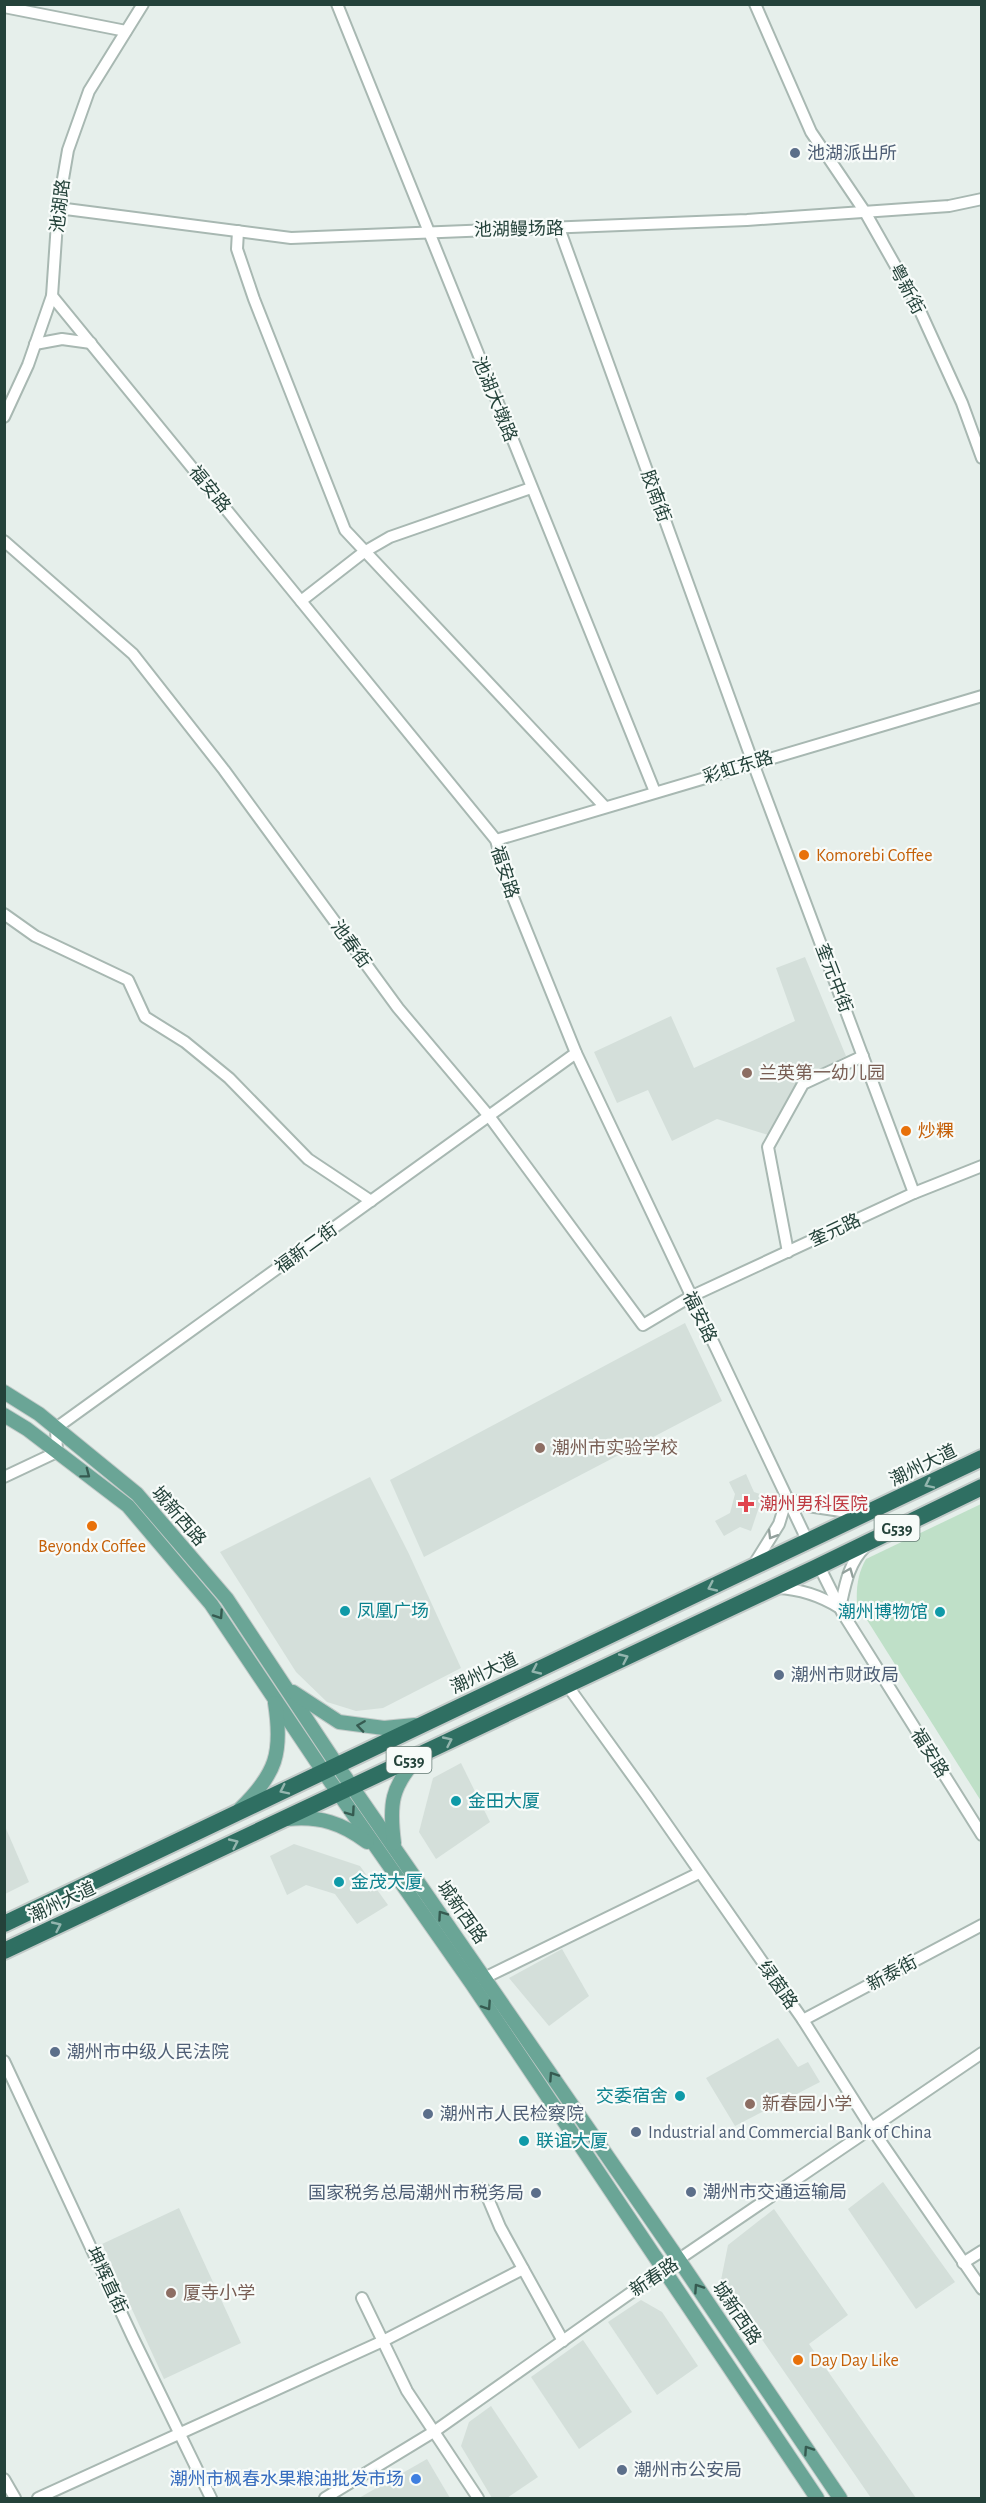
<svg xmlns="http://www.w3.org/2000/svg" width="986" height="2503" font-family="'Alegreya Sans','Noto Sans SC',sans-serif">
<style>
.built{fill:#d4dfda}
.green{fill:#bfe0c8}
.lines{fill:none;stroke-linecap:round;stroke-linejoin:round}
.minor-casing{stroke:#a8b8b2;stroke-width:14}
.major-casing{stroke:#c2cac8;stroke-width:16}
.highway-casing{stroke:#c2cac8;stroke-width:20}
.minor{stroke:#fff;stroke-width:10}
.major{stroke:#6aa596;stroke-width:14}
.highway{stroke:#2f6f62;stroke-width:16}
.oneway{stroke:#365b51}
.oneway2{stroke:#93b5ae}
.oneway3{stroke:#92a09c}
.service-dot{fill:#5c6f8a;stroke:#f7fbf9;stroke-width:2}
.food-dot{fill:#e8710a;stroke:#f7fbf9;stroke-width:2}
.education-dot{fill:#8d6e63;stroke:#f7fbf9;stroke-width:2}
.health-dot{fill:#e0444e;stroke:#f7fbf9;stroke-width:2}
.culture-dot{fill:#0f9aa8;stroke:#f7fbf9;stroke-width:2}
.shop-dot{fill:#3f7fe0;stroke:#f7fbf9;stroke-width:2}
.labels{text-anchor:middle;stroke-width:4.5;stroke-linejoin:round;paint-order:stroke}
.shield{fill:#f7fbf9;stroke:#637a73;stroke-width:1.5}
.shield-label{font-size:16px;font-weight:bold;fill:#24423a}
.service-label{font-size:18px;fill:#4e5e75;stroke:#f7fbf9;text-anchor:start}
.street-label{font-size:18px;fill:#24423a;stroke:#f7fbf9}
.food-label{font-size:18px;fill:#c56008;stroke:#f7fbf9;text-anchor:start}
.education-label{font-size:18px;fill:#785e54;stroke:#f7fbf9;text-anchor:start}
.health-label{font-size:18px;fill:#be3a42;stroke:#f7fbf9;text-anchor:start}
.culture-label{font-size:18px;fill:#0d838f;stroke:#f7fbf9;text-anchor:start}
.shop-label{font-size:18px;fill:#366cbe;stroke:#f7fbf9;text-anchor:end}
</style>
<rect width="100%" height="100%" fill="#e6efeb"/>
<g class="built">
<polygon points="805,957 846,1056 801,1078 768,1135 717,1119 672,1141 648,1090 617,1103 594,1052 671,1016 694,1068 795,1021 776,968"/>
<polygon points="685,1323 722,1401 424,1557 390,1480"/>
<polygon points="746,1474 754,1492 763,1495 751,1531 740,1527 724,1536 715,1521 730,1513 735,1494 729,1482"/>
<polygon points="370,1477 409,1554 461,1668 383,1708 356,1711 327,1702 296,1672 220,1552"/>
<polygon points="461,1763 490,1822 436,1859 419,1832 433,1778"/>
<polygon points="4,1824 29,1882 5,1894 4,1894"/>
<polygon points="294,1844 360,1866 388,1905 357,1924 335,1894 306,1885 287,1895 270,1856"/>
<polygon points="562,1949 589,1996 549,2026 509,1978"/>
<polygon points="778,2038 798,2067 808,2062 820,2082 735,2126 706,2078"/>
<polygon points="883,2182 955,2282 916,2309 848,2209"/>
<polygon points="179,2208 241,2343 164,2379 102,2244"/>
<polygon points="774,2209 848,2315 809,2344 916,2498 871,2498 721,2280 728,2245"/>
<polygon points="641,2300 662,2312 698,2366 657,2395 608,2322"/>
<polygon points="583,2340 632,2412 579,2449 531,2377"/>
<polygon points="491,2406 538,2477 507,2498 492,2498 461,2446 469,2422"/>
<polygon points="427,2459 450,2498 359,2498"/>
</g>
<path class="green" d="M981,1504V1801L857,1604C856,1587 858,1573 866,1559Z"/>
<g class="lines">
<g class="minor-casing">
<g id="minor">
<polyline points="337,4 655,792"/>
<polyline points="755,4 811,132 865,212 916,302 962,403 982,458"/>
<polyline points="4,7 126,31"/>
<polyline points="58,208 291,238 747,220 949,206 982,199"/>
<polyline points="559,228 753,763 914,1193"/>
<polyline points="238,231 237,249 254,299 345,530 605,807"/>
<polyline points="52,296 496,840 508,885 576,1053 808,1542"/>
<polyline points="35,344 62,339 91,343"/>
<polyline points="4,417 28,365 52,296 58,208 68,150 89,91 143,4"/>
<polyline points="4,541 133,654 224,770 398,1008 489,1116 643,1325 690,1297 914,1193 982,1166"/>
<polyline points="301,601 364,552 390,537 531,488"/>
<polyline points="496,840 982,696"/>
<polyline points="4,914 35,936 128,980 145,1017 185,1042 229,1078 308,1159 371,1201"/>
<polyline points="788,1252 768,1147 803,1084 863,1056"/>
<polyline points="4,1477 57,1452 56,1428 576,1053"/>
<polyline points="753,1566 779,1524 787,1498 808,1506 861,1514"/>
<polyline points="819,1566 842,1612 982,1835"/>
<path d="M777,1588C800,1589 821,1596 840,1608C845,1586 848,1564 865,1547"/>
<polyline points="567,1685 647,1796 803,2020 872,2129 982,2289"/>
<polyline points="478,1981 699,1873"/>
<polyline points="803,2020 982,1925"/>
<polyline points="4,2061 133,2338 211,2498"/>
<polyline points="484,2189 500,2227 563,2341"/>
<polyline points="963,2263 982,2251"/>
<polyline points="362,2298 407,2391 478,2498"/>
<polyline points="4,2479 15,2498"/>
<polyline points="38,2498 383,2341 523,2269"/>
<polyline points="325,2498 435,2431 663,2270 982,2053"/>
</g>
</g>
<g class="major-casing">
<g id="major">
<polyline points="4,1392 39,1414 137,1494 227,1599 337,1765 679,2260 840,2498"/>
<polyline points="4,1415 27,1429 128,1506 211,1604 323,1771 472,1984 817,2498"/>
<polyline points="293,1692 339,1722 384,1728 415,1725"/>
<path d="M240,1809C276,1774 283,1753 275,1703"/>
<path d="M288,1819C320,1816 342,1823 367,1842"/>
<path d="M394,1843C389,1804 391,1787 418,1757"/>
</g>
</g>
<g class="highway-casing">
<g id="highway">
<polyline points="4,1924 982,1458"/>
<polyline points="4,1951 813,1569 982,1487"/>
</g>
</g>
<use href="#minor" class="minor"/>
<use href="#major" class="major"/>
<use href="#highway" class="highway"/>
</g>
<defs><path id="oneway-chevron" d="M-2-3.5L2.5 0L-2 3.5" fill="none" stroke-width="1.6" stroke-linecap="round" stroke-linejoin="round" transform="scale(1.5)"/></defs>
<g class="oneway">
<use href="#oneway-chevron" transform="translate(86 1474) rotate(37)"/>
<use href="#oneway-chevron" transform="translate(219 1615) rotate(56)"/>
<use href="#oneway-chevron" transform="translate(361 1726) rotate(-172)"/>
<use href="#oneway-chevron" transform="translate(351 1812) rotate(55)"/>
<use href="#oneway-chevron" transform="translate(442 1915) rotate(-125)"/>
<use href="#oneway-chevron" transform="translate(487 2006) rotate(56)"/>
<use href="#oneway-chevron" transform="translate(553 2076) rotate(-124)"/>
<use href="#oneway-chevron" transform="translate(698 2288) rotate(-124)"/>
<use href="#oneway-chevron" transform="translate(808 2450) rotate(-124)"/>
</g>
<g class="oneway2">
<use href="#oneway-chevron" transform="translate(929 1484) rotate(154)"/>
<use href="#oneway-chevron" transform="translate(712 1587) rotate(155)"/>
<use href="#oneway-chevron" transform="translate(624 1658) rotate(-25)"/>
<use href="#oneway-chevron" transform="translate(536 1670) rotate(155)"/>
<use href="#oneway-chevron" transform="translate(448 1741) rotate(-25)"/>
<use href="#oneway-chevron" transform="translate(284 1790) rotate(154)"/>
<use href="#oneway-chevron" transform="translate(234 1843) rotate(-25)"/>
<use href="#oneway-chevron" transform="translate(57 1926) rotate(-25)"/>
</g>
<g class="oneway3">
<use href="#oneway-chevron" transform="translate(772 1535) rotate(121)"/>
<use href="#oneway-chevron" transform="translate(849 1572) rotate(-68)"/>
</g>
<g class="service-dot">
<circle cx="795" cy="153" r="6"/>
<circle cx="779" cy="1675" r="6"/>
<circle cx="55" cy="2052" r="6"/>
<circle cx="428" cy="2114" r="6"/>
<circle cx="636" cy="2132" r="6"/>
<circle cx="691" cy="2192" r="6"/>
<circle cx="536" cy="2193" r="6"/>
<circle cx="622" cy="2470" r="6"/>
</g>
<g class="food-dot">
<circle cx="804" cy="855" r="6"/>
<circle cx="906" cy="1131" r="6"/>
<circle cx="92" cy="1526" r="6"/>
<circle cx="798" cy="2360" r="6"/>
</g>
<g class="education-dot">
<circle cx="747" cy="1073" r="6"/>
<circle cx="540" cy="1448" r="6"/>
<circle cx="750" cy="2104" r="6"/>
<circle cx="171" cy="2293" r="6"/>
</g>
<path class="health-dot" d="M743 1495h6v6h6v6h-6v6h-6v-6h-6v-6h6z"/>
<g class="culture-dot">
<circle cx="345" cy="1611" r="6"/>
<circle cx="940" cy="1612" r="6"/>
<circle cx="456" cy="1801" r="6"/>
<circle cx="339" cy="1882" r="6"/>
<circle cx="680" cy="2096" r="6"/>
<circle cx="524" cy="2141" r="6"/>
</g>
<circle class="shop-dot" cx="416" cy="2479" r="6"/>
<g class="labels">
<g class="shield">
<rect x="874.5" y="1515" width="45" height="26" rx="4.5"/>
<rect x="386.5" y="1747" width="45" height="26" rx="4.5"/>
</g>
<g class="shield-label">
<text x="897" y="1534">G539</text>
<text x="409" y="1766">G539</text>
</g>
<g class="service-label">
<text x="807" y="159">池湖派出所</text>
<text x="791" y="1681">潮州市财政局</text>
<text x="67" y="2058">潮州市中级人民法院</text>
<text x="440" y="2120">潮州市人民检察院</text>
<text x="648" y="2138">Industrial and Commercial Bank of China</text>
<text x="703" y="2198">潮州市交通运输局</text>
<text x="524" y="2199" text-anchor="end">国家税务总局潮州市税务局</text>
<text x="634" y="2476">潮州市公安局</text>
</g>
<g class="street-label">
<text transform="translate(60 206) rotate(-83)" y="6">池湖路</text>
<text transform="translate(519 229) rotate(-1)" y="6">池湖鳗场路</text>
<text transform="translate(907 289) rotate(62)" y="6">粤新街</text>
<text transform="translate(495 399) rotate(68)" y="6">池湖大墩路</text>
<text transform="translate(210 489) rotate(51)" y="6">福安路</text>
<text transform="translate(656 496) rotate(70)" y="6">胶南街</text>
<text transform="translate(738 767) rotate(-17)" y="6">彩虹东路</text>
<text transform="translate(505 872) rotate(72)" y="6">福安路</text>
<text transform="translate(351 944) rotate(54)" y="6">池春街</text>
<text transform="translate(834 978) rotate(69)" y="6">奎元中街</text>
<text transform="translate(835 1230) rotate(-25)" y="6">奎元路</text>
<text transform="translate(306 1248) rotate(-36)" y="6">福新二街</text>
<text transform="translate(700 1317) rotate(64)" y="6">福安路</text>
<text transform="translate(923 1465) rotate(-26)" y="6">潮州大道</text>
<text transform="translate(179 1516) rotate(49)" y="6">城新西路</text>
<text transform="translate(484 1673) rotate(-25)" y="6">潮州大道</text>
<text transform="translate(930 1753) rotate(58)" y="6">福安路</text>
<text transform="translate(62 1902) rotate(-25)" y="6">潮州大道</text>
<text transform="translate(462 1912) rotate(55)" y="6">城新西路</text>
<text transform="translate(892 1973) rotate(-28)" y="6">新泰街</text>
<text transform="translate(778 1985) rotate(55)" y="6">绿茵路</text>
<text transform="translate(654 2277) rotate(-34)" y="6">新春路</text>
<text transform="translate(107 2280) rotate(65)" y="6">坤辉直街</text>
<text transform="translate(737 2313) rotate(56)" y="6">城新西路</text>
</g>
<g class="food-label">
<text x="816" y="861">Komorebi Coffee</text>
<text x="918" y="1137">炒粿</text>
<text x="92" y="1552" text-anchor="middle">Beyondx Coffee</text>
<text x="810" y="2366">Day Day Like</text>
</g>
<g class="education-label">
<text x="759" y="1079">兰英第一幼儿园</text>
<text x="552" y="1454">潮州市实验学校</text>
<text x="762" y="2110">新春园小学</text>
<text x="183" y="2299">厦寺小学</text>
</g>
<g class="health-label">
<text x="760" y="1510">潮州男科医院</text>
</g>
<g class="culture-label">
<text x="357" y="1617">凤凰广场</text>
<text x="928" y="1618" text-anchor="end">潮州博物馆</text>
<text x="468" y="1807">金田大厦</text>
<text x="351" y="1888">金茂大厦</text>
<text x="668" y="2102" text-anchor="end">交委宿舍</text>
<text x="536" y="2147">联谊大厦</text>
</g>
<g class="shop-label">
<text x="404" y="2485">潮州市枫春水果粮油批发市场</text>
</g>
</g>
<rect width="986" height="2503" fill="none" stroke="#24423a" stroke-width="12"/>
</svg>
